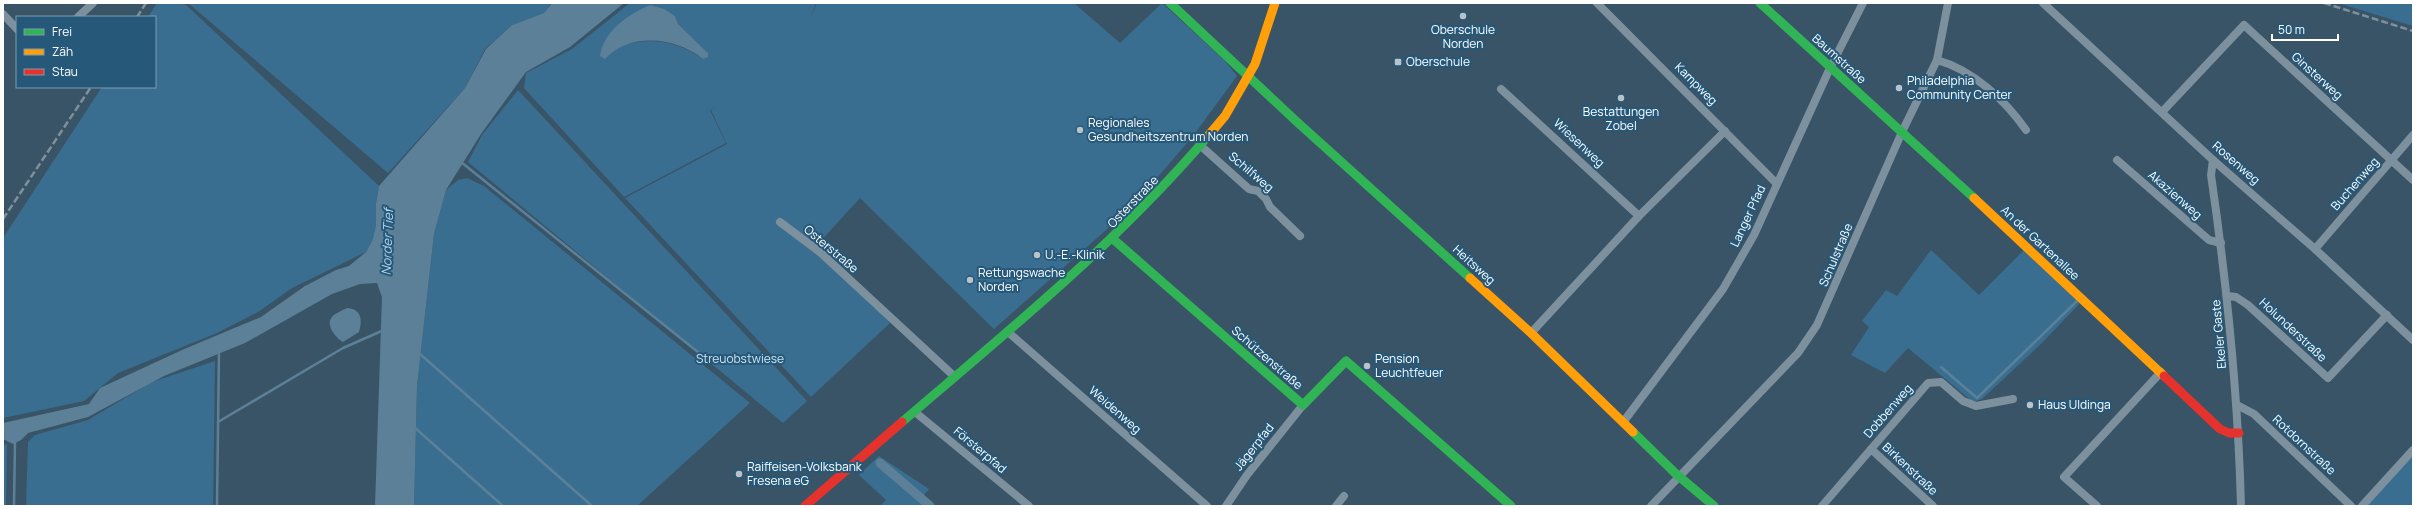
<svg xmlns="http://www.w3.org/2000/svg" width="2416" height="509" font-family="Manrope,sans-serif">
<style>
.green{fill:#3a6e90;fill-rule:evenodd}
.water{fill:#5c8097}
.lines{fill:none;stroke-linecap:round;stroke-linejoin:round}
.stream{stroke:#5c8097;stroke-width:2.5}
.canal{stroke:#5c8097;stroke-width:9}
.street{stroke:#7d909d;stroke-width:8}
.fast{stroke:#30b455;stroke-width:9}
.slow{stroke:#ff9f0a;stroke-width:9}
.jam{stroke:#e5322d;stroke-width:9}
.rail{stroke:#7f909d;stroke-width:2.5;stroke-dasharray:7 3;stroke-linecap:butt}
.poi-dot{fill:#bac3c9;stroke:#265879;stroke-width:1.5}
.labels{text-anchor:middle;stroke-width:4;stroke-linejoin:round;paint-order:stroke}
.poi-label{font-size:12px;fill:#fff;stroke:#265879;text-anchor:start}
.street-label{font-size:12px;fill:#fff;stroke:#265879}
.park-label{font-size:12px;fill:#cce4f3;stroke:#265879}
.water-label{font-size:13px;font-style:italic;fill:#b4d6eb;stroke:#265879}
</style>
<rect width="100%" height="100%" fill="#395466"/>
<g class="green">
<polygon points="157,3 184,3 379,186 376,204 376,225 373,239 366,252 292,288 258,312 217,333 118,373 84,401 3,418 3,238 102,87 155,87 155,17 148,17"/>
<polygon points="188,3 551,3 544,13 512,25 485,49 465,88 388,173"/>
<path d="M630,3H816L811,17L843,85L811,17L817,3H1074L1120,43L1162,3L1225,61L1237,76L1193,136L1131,208L994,329L860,198L818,244L890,323L811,397L625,198L727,144L711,110L717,106L710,110L726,143L624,197L524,88L526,73L572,49ZM641,9L675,16L678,24L708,53V57L703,59C676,39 643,36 613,49L633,15Z"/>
<polygon points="2338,3 2413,3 2413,26"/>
<polygon points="518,90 807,401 783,423 468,162 482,135"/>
<polygon points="467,178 484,186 750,403 637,506 414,506 417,386 434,234 446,190 458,180"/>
<polygon points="2027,247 2081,302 2042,343 1982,399 1973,402 1908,348 1885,373 1851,355 1869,327 1862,321 1886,290 1897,296 1931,250 1979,295"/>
<polygon points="215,361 213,506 26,506 28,442 35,435 88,420 152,382"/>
<polygon points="7,444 6,506 3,506 3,445"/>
<polygon points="2413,454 2413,506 2365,506"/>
<polygon points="879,456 929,489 921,499 929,506 880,506 886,500 859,475"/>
</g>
<g class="water">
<polygon points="552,3 624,3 570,47 526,72 481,134 446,190 434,234 417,386 414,506 375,506 382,297 377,283 360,284 332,294 245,343 164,376 88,417 28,433 21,440 13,444 3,439 3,423 89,404 100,388 182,350 261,317 305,286 336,270 349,266 366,252 373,239 376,225 376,204 379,186 465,88 486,49 512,25 544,13"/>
<path d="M650,5L664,9L675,16L678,24L708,53V57L703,59C676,37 629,32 605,59L600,56C604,31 627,15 650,5Z"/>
<path d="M347,308C361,309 363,319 359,332L343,342C336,338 325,325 332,317C335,313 342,311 347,308Z"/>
</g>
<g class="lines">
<g class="stream">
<polyline points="461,162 709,361"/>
<polyline points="420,354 592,506"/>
<polyline points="1941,367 1977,398 2077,301"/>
<polyline points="218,422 343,348 384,330"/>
<polyline points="414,427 503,506"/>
<polyline points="14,506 15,441"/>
<polyline points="217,506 219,351"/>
</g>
<polyline class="canal" points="880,463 930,506"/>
<g class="street">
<polyline points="1597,3 1776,183"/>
<polyline points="2043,3 2213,160 2315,249 2413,340"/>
<polyline points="3,14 17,29"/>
<polyline points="78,17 93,3"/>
<path d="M1937,60C1973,70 2005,100 2026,130"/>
<polyline points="1501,89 1639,216"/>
<polyline points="2162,112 2244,25 2413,180"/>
<polyline points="1201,146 1249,189 1258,191 1266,199 1270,207 1300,236"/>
<polyline points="2117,160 2209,240 2221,243"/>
<path d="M2213,160L2211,175C2227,285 2238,395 2241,506"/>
<polyline points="780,222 821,253 955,377"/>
<polyline points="2315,249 2413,135"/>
<polyline points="2228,296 2236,297 2248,305 2328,378 2387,315"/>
<polyline points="1008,332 1207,506"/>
<polyline points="1531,333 1639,216 1725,131"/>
<polyline points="2237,405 2254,414 2351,506"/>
<polyline points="915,412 1029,506"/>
<polyline points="1624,421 1723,289 1754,235 1830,68 1863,3"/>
<polyline points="1871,449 1933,506"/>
<polyline points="1226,506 1247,475 1303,405"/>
<polyline points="1336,506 1344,496"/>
<polyline points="1651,506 1798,353 1817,325 1902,132 1937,60 1948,3"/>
<polyline points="1822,506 1928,383 1941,382 1963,401 1976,406 2013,399"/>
<polyline points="2097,506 2064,477 2161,372"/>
<polyline points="2362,506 2413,450"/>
</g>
<g class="fast">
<polyline points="1170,3 1296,121 1470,278"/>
<polyline points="1760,3 1974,198"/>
<polyline points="1113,239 1303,405 1346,361 1511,506"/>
<path d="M902,422C1008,331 1117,243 1208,136"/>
<polyline points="1633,432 1675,473 1714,506"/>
</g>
<g class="slow">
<polyline points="1208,136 1225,116 1255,64 1275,3"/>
<polyline points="1974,198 2164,376"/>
<polyline points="1470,278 1531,333 1633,432"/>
</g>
<g class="jam">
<polyline points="2164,376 2220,429 2229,433 2239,433"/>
<polyline points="805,506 902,422"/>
</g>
<g class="rail">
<polyline points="2324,3 2413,31"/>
<polyline points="137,17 146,3"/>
<polyline points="3,219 91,87"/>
</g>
</g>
<g class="poi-dot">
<circle cx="1463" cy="16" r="4"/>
<rect x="1394" y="58" width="8" height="8" rx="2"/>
<circle cx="1899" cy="88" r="4"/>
<circle cx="1621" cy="98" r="4"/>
<circle cx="1080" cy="130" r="4"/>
<circle cx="1037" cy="255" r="4"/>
<circle cx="970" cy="280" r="4"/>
<circle cx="1367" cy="366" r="4"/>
<circle cx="2030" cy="405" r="4"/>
<circle cx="739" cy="474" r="4"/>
</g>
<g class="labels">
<g class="poi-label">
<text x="1463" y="34" text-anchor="middle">Oberschule<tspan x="1463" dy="14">Norden</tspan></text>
<text x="1406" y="66">Oberschule</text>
<text x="1907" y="85">Philadelphia<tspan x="1907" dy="14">Community Center</tspan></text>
<text x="1621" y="116" text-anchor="middle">Bestattungen<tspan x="1621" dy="14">Zobel</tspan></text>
<text x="1088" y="127">Regionales<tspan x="1088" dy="14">Gesundheitszentrum Norden</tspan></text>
<text x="1045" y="259">U.-E.-Klinik</text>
<text x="978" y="277">Rettungswache<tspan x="978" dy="14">Norden</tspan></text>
<text x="1375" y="363">Pension<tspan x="1375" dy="14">Leuchtfeuer</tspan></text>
<text x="2038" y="409">Haus Uldinga</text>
<text x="747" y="471">Raiffeisen-Volksbank<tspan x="747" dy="14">Fresena eG</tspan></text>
</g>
<g class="street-label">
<text transform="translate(1839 59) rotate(42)" y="4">Baumstraße</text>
<text transform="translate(2317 76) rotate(42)" y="4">Ginsterweg</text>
<text transform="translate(1696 84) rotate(45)" y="4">Kampweg</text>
<text transform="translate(1579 143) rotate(43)" y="4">Wiesenweg</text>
<text transform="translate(2236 163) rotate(41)" y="4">Rosenweg</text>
<text transform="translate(1251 172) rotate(40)" y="4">Schilfweg</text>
<text transform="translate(2355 184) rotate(-49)" y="4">Buchenweg</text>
<text transform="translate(2175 195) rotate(41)" y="4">Akazienweg</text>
<text transform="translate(1133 202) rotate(-46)" y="4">Osterstraße</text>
<text transform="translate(1748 216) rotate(-65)" y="4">Langer Pfad</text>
<text transform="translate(2040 243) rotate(43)" y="4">An der Gartenallee</text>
<text transform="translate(831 249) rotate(40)" y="4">Osterstraße</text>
<text transform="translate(1836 255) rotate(-67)" y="4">Schulstraße</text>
<text transform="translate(1474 265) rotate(42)" y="4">Heitsweg</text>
<text transform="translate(2293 330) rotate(43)" y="4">Holunderstraße</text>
<text transform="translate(2219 334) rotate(-95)" y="4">Ekeler Gaste</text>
<text transform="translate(1267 358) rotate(41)" y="4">Schützenstraße</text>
<text transform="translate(1115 410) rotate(41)" y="4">Weidenweg</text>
<text transform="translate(1888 411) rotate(-49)" y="4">Dobbenweg</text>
<text transform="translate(2304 445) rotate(43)" y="4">Rotdornstraße</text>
<text transform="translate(1254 447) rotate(-52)" y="4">Jägerpfad</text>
<text transform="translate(980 450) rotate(40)" y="4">Försterpfad</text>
<text transform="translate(1910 469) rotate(43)" y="4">Birkenstraße</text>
</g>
<g class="park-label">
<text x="740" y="363">Streuobstwiese</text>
</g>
<g class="water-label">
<text transform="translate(387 242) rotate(-88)" y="5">Norder Tief</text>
</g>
</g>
<rect width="2416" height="509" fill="none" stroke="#ffffff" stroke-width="8"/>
<rect x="16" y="16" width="140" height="72" fill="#265879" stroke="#7d9baf"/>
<rect x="24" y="29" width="20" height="6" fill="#30b455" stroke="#7d9baf"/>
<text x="52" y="36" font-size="12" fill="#ffffff">Frei</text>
<rect x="24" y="49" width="20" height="6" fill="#ff9f0a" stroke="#7d9baf"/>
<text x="52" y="56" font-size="12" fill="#ffffff">Zäh</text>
<rect x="24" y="69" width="20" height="6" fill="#e5322d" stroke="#7d9baf"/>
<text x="52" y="76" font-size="12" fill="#ffffff">Stau</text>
<path d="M2272 34v6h66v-6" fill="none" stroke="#ffffff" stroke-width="2"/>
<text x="2278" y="34" font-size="12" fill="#ffffff" stroke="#265879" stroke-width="3" paint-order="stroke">50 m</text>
</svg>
